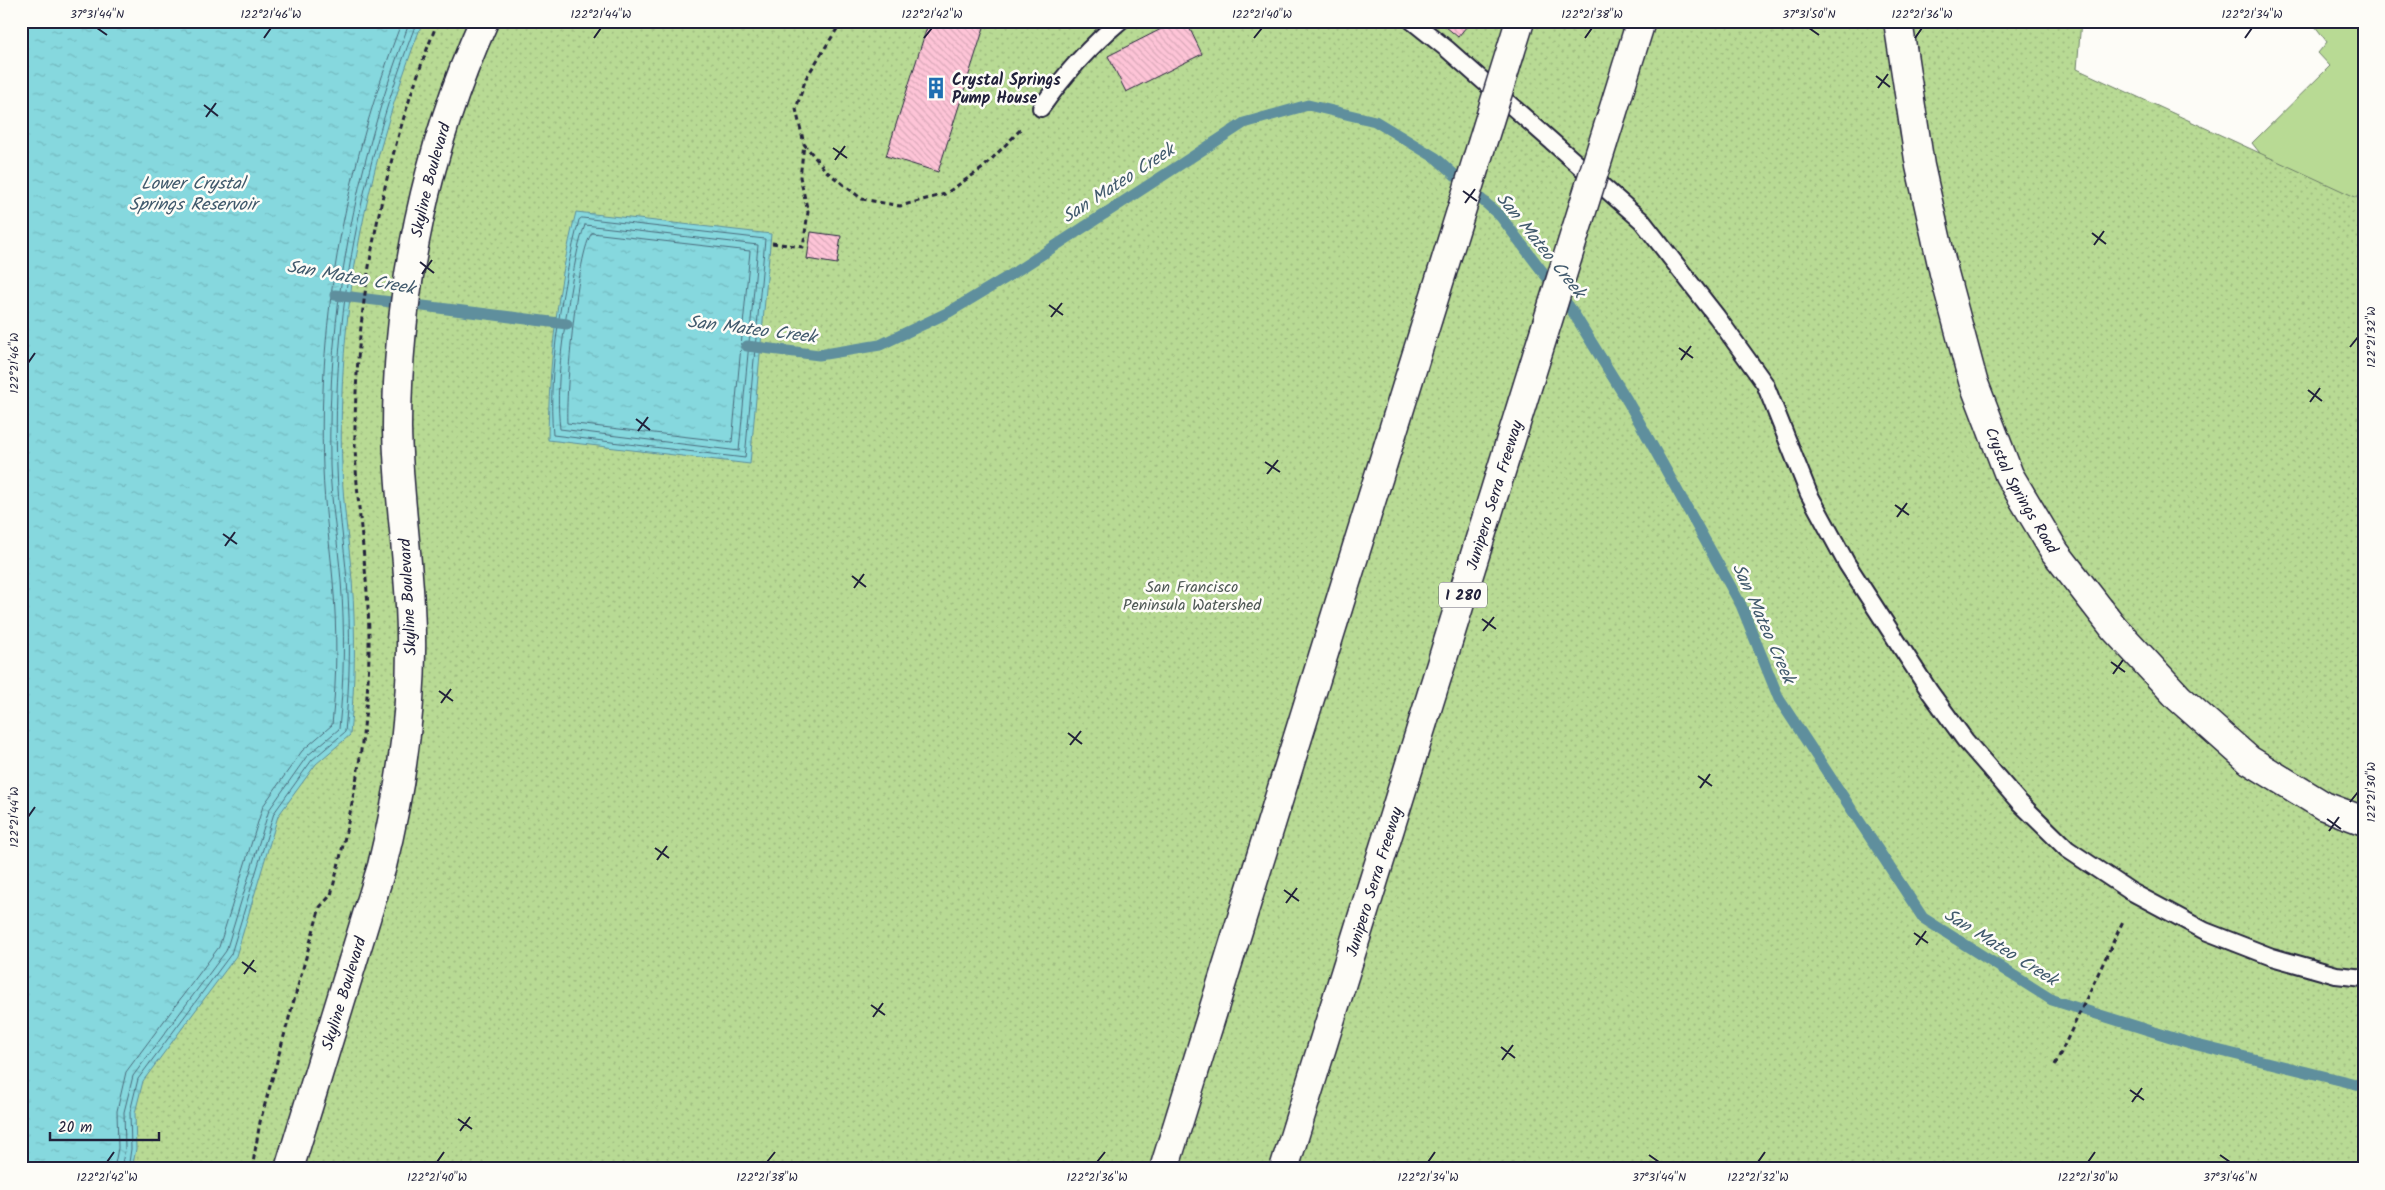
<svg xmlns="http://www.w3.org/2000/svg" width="2385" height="1190" font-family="Kalam,sans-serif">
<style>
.grass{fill:#b8da94;stroke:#6d7e68}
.park{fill:url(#park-dots);stroke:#6d7e68}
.water{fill:url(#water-ripples);stroke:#5e8f9d}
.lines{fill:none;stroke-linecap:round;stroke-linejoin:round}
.shore{stroke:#4a6b7c;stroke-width:1}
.stream{stroke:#5e8f9d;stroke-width:11}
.building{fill:url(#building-back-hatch);stroke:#22223b}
.lane-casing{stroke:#22223b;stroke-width:20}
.secondary-casing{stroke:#22223b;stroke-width:31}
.path{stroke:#22223b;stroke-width:3;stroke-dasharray:5 4;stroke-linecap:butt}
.lane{stroke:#fdfcf7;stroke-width:16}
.secondary{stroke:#fdfcf7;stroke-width:28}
.highway-bridge-casing{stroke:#22223b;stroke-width:31;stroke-linecap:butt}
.highway-bridge{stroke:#fdfcf7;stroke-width:28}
.ticks{fill:none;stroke:#22223b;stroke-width:2}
.labels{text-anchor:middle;stroke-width:5;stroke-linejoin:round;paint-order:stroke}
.shield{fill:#fdfcf7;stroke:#646373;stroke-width:1}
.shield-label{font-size:15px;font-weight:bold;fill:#22223b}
.poi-label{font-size:16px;font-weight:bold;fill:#22223b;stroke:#fdfcf7;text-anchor:start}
.street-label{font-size:16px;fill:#22223b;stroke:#fdfcf7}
.park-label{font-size:16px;fill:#4f5956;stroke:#fdfcf7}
.water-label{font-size:18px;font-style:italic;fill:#40596c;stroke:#fdfcf7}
.neatline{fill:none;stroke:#22223b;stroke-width:2}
.ticks-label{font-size:12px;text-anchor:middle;fill:#22223b}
</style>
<defs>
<pattern id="park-dots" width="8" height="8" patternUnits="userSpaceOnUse" patternTransform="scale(1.25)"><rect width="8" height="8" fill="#b8da94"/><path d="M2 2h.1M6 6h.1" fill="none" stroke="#9ebb80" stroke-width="1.8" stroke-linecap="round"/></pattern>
<pattern id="water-ripples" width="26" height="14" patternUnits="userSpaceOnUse" patternTransform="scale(1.25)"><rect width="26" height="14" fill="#86d8de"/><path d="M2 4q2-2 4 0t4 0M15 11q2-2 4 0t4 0" fill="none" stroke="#73b9bf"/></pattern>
<pattern id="building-back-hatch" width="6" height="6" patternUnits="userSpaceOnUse" patternTransform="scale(1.25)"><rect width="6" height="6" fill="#fec4d7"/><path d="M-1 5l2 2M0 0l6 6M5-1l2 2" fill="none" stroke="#d9a8b9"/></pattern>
</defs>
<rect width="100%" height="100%" fill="#fdfcf7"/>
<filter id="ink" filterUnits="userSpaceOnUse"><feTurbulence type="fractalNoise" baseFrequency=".02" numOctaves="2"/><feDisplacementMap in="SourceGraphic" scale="10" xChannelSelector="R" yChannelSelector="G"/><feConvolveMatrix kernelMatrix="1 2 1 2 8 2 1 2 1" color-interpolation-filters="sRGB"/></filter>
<g filter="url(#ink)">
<polygon class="grass" points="2320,21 2364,21 2364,190 2332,219 2263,157 2252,143 2330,66 2318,53 2327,42 2315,26"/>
<polygon class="park" points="21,21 2081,21 2077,69 2364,201 2364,1169 21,1169"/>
<g class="water">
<path d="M21,21H423C367,164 336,314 342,468C343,505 349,543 352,580C356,632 355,683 350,735L316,764L278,816L236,956L143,1081L135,1113L136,1149L132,1169H21Z"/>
<path d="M576,212L771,234L750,464L548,440C549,362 557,288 576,212Z"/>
</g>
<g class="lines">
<g class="shore">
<path d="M582,218L765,239L745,458L553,435C547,370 563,283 579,220Z"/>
<path d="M585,225L758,245L739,451L560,429C555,385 563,336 570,292C574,270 577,246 585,225Z"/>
<path d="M592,233L750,251L732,442L567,423C565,396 577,249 592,233Z"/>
<path d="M114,1169L118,1148L117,1111L126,1072L219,947L263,806L302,751L332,725C337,677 337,629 333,581C330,544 324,506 323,468C317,315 347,164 402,21"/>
<path d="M121,1169L125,1148L124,1112L133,1076L226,951L269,810L307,756L339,729C344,680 345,630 341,581C338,542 331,504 330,465C327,310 355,166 410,21"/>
<path d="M128,1169L131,1149L130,1112L138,1079L231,954L274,813L312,760L345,732C350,681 351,631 347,581C344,543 338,506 337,468C331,314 362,164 417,21"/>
</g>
<g class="stream">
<polyline points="335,295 567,324"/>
<polyline points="747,346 819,355 880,345 949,312 1009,276 1244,123 1308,105 1375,121 1436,158 1501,217 1571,309 1627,400 1741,605 1779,699 1923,918 2052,1000 2193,1044 2364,1086"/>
</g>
</g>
<g class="building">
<polygon points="929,21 986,21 938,172 886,156"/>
<polygon points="1177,21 1186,21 1202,54 1126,92 1108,56"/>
<polygon points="1439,21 1471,21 1458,37"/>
<polygon points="811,232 841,236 837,264 807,259"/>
</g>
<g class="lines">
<g class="lane-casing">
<g id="lane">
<polyline points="1412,21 1447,49 1642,221 1717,317 1765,384 1809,494 1847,564 1930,692 1965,740 2019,802 2067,849 2130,891 2205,931 2272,957 2336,975 2364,978"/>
<path d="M1041,108C1064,75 1089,47 1120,21"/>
</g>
</g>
<g class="secondary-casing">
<g id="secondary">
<path id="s1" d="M1898,21L1920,166L1944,273L1973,381L2009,475L2055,552L2114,628L2179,698L2249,760L2324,806L2364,821"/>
<path id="s2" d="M289,1169L382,866C403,781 415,693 410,605C407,546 398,488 397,428C397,290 427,147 484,21"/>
</g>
</g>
<g class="path">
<polyline points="842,21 806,78 796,109 804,144 826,171 862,199 900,206 945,194 983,168 1023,127"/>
<polyline points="772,243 803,247 808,212 800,177 804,145"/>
<polyline points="2055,1065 2124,919"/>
<path d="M252,1169L260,1122L320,907L331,895C353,808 370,724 369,635C368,565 354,496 355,426C357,286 386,150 438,21"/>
</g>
<use href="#lane" class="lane"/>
<use href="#secondary" class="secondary"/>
<g class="highway-bridge-casing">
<g id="highway-bridge">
<polyline points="1164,1169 1520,21"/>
<path id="s3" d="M1284,1169L1641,21"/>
</g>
</g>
<use href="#highway-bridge" class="highway-bridge"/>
</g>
</g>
<path class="ticks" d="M97,28L107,35M1809,28L1819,35M264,38L271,28M594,38L601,28M924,38L932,28M1254,38L1262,28M1585,38L1592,28M1915,38L1922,28M2245,38L2252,28M1876,76L1890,87M1878,88L1888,74M204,105L218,116M206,117L216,103M833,148L847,158M835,160L845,146M1463,191L1477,201M1465,203L1475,189M2092,233L2106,244M2094,245L2104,231M420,262L434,273M422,274L432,260M1049,305L1063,315M1051,317L1062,303M2350,347L2358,337M1679,348L1693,358M1681,360L1691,346M28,363L35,353M2308,390L2322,401M2310,402L2320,388M636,419L650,430M638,431L648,417M1265,462L1280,472M1267,474L1278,460M1895,505L1909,515M1897,517L1907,503M223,534L237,544M225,546L235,532M852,576L866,587M854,588L864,574M1482,619L1496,629M1483,631L1494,617M2111,662L2125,672M2113,674L2123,660M439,691L453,701M441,703L451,689M1068,733L1082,744M1070,745L1081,731M1698,776L1712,786M1700,788L1710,774M2350,802L2358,792M28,817L35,807M2327,819L2341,829M2329,831L2339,817M655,848L669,858M657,860L667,846M1284,890L1299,901M1286,903L1297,888M1914,933L1928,943M1916,945L1926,931M242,962L256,972M244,974L254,960M871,1005L885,1015M873,1017L883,1003M1501,1047L1515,1058M1502,1060L1513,1045M2130,1090L2144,1100M2132,1102L2142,1088M458,1119L472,1129M460,1131L470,1117M1649,1155L1659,1162M2220,1155L2230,1162M107,1162L114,1152M437,1162L444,1152M767,1162L775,1152M1097,1162L1105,1152M1428,1162L1435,1152M1758,1162L1765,1152M2088,1162L2095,1152"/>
<defs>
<g id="building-bare" transform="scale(1.725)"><path d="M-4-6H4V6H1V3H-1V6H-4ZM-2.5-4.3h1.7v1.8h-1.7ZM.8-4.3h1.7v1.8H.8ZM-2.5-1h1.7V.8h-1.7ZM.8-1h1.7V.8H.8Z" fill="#1f6fb2" stroke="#fdfcf7" stroke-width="2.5" paint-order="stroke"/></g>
</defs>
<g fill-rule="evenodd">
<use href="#building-bare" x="936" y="88"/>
</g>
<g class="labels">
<rect class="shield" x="1439" y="582.5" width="48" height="25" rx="4"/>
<g class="shield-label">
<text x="1463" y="600">I 280</text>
</g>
<g class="poi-label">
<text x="952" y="85">Crystal Springs<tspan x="952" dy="18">Pump House</tspan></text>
</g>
<g class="street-label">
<text dy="6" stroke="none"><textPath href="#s2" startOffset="1009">Skyline Boulevard</textPath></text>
<text dy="6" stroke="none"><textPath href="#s1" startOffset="488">Crystal Springs Road</textPath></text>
<text dy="6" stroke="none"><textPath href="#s3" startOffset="706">Junipero Serra Freeway</textPath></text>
<text transform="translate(407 597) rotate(-93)" y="6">Skyline Boulevard</text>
<text dy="6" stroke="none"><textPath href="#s3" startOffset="301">Junipero Serra Freeway</textPath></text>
<text dy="6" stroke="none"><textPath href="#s2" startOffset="184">Skyline Boulevard</textPath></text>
</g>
<g class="park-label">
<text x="1192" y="592">San Francisco<tspan x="1192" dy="18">Peninsula Watershed</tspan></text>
</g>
<g class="water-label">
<text x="193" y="189">Lower Crystal<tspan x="193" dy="21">Springs Reservoir</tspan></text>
<text transform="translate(1118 183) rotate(-33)" y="6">San Mateo Creek</text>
<text transform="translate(1541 245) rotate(51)" y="6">San Mateo Creek</text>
<text transform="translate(351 277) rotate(10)" y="6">San Mateo Creek</text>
<text transform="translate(752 329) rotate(7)" y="6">San Mateo Creek</text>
<text transform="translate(1764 623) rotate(66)" y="6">San Mateo Creek</text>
<text transform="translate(2001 947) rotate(32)" y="6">San Mateo Creek</text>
</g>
</g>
<rect width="2385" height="1190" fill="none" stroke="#fdfcf7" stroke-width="55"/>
<path d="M50 1132v8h109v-8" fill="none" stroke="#22223b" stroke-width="2.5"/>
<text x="58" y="1132" font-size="15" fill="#22223b" stroke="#fdfcf7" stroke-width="4" paint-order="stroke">20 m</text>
<rect x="28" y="28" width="2330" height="1134" class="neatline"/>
<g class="ticks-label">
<text x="97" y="18">37°31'44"N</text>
<text x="271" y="18">122°21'46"W</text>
<text x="601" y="18">122°21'44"W</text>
<text x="932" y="18">122°21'42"W</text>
<text x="1262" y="18">122°21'40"W</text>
<text x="1592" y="18">122°21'38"W</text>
<text x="1809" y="18">37°31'50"N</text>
<text x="1922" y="18">122°21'36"W</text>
<text x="2252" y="18">122°21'34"W</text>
<text transform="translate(2371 337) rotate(-90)" y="4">122°21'32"W</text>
<text transform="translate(14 363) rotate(-90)" y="4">122°21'46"W</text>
<text transform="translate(2371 792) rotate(-90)" y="4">122°21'30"W</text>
<text transform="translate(14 817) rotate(-90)" y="4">122°21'44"W</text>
<text x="107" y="1181">122°21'42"W</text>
<text x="437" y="1181">122°21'40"W</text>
<text x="767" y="1181">122°21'38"W</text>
<text x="1097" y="1181">122°21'36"W</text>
<text x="1428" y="1181">122°21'34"W</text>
<text x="1659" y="1181">37°31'44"N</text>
<text x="1758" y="1181">122°21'32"W</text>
<text x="2088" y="1181">122°21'30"W</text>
<text x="2230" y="1181">37°31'46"N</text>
</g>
</svg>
